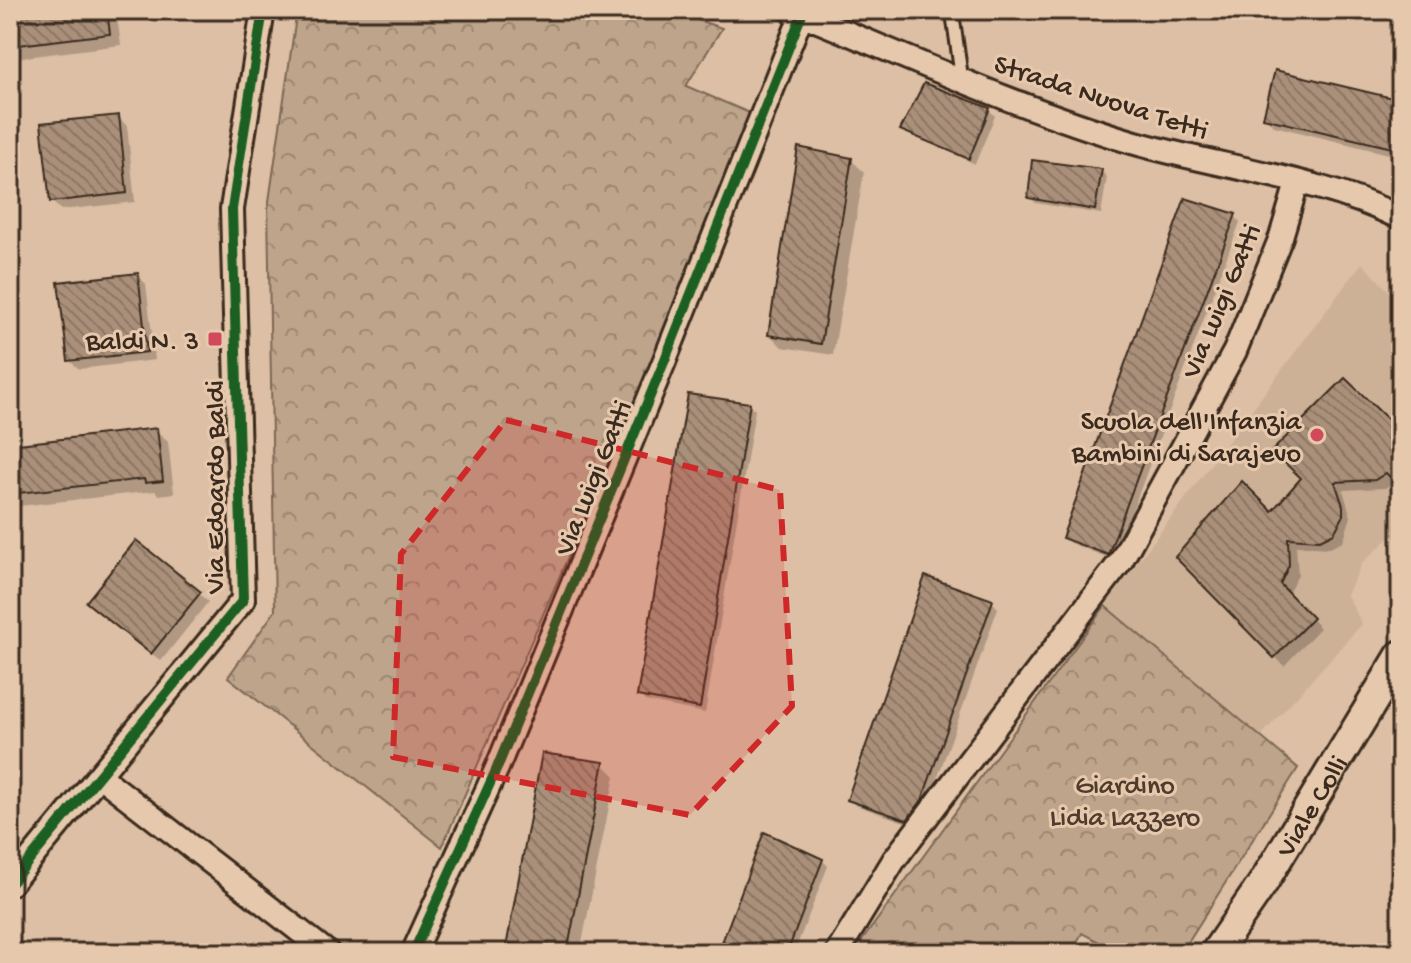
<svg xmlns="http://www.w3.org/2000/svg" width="1411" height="963" font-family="'Gochi Hand',sans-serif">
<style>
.built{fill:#cdb197}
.forest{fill:url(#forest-crowns);stroke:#7c6754;stroke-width:2}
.shadow{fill:#0003}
.building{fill:url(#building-back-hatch);stroke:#3b2a1e;stroke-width:2}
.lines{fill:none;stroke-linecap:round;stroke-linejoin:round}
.service-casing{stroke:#3b2a1e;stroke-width:17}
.minor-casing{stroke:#3b2a1e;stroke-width:28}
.tertiary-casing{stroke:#3b2a1e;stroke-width:34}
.service{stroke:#e6c9ad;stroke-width:11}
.minor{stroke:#e6c9ad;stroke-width:22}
.tertiary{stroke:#e6c9ad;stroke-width:28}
.cycleway-casing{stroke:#e6c9ad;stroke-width:15}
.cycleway{stroke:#1b5e20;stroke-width:10}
.marked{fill:#ce2828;fill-opacity:0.2;stroke:#ce2828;stroke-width:6;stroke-dasharray:16 10;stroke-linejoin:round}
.poi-dot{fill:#d1495b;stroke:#e6c9ad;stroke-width:3}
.labels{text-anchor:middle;stroke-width:6;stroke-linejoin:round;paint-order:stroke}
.street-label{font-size:28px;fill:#3b2a1e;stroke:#e6c9ad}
.poi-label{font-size:28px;fill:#3b2a1e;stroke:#e6c9ad;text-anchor:end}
.park-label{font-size:28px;fill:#4f3c2e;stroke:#e6c9ad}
</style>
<defs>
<pattern id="forest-crowns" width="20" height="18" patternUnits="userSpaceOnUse" patternTransform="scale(2)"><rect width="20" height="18" fill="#bea48b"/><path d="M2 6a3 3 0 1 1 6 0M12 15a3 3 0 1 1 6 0" fill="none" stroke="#9c8671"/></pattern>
<pattern id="building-back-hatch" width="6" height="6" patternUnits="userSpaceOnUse" patternTransform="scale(2)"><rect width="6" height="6" fill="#aa907a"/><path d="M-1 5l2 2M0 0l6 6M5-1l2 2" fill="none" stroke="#8c7663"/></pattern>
</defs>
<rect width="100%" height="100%" fill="#dcbfa4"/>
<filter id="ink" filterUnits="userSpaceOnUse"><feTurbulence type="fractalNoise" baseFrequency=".0125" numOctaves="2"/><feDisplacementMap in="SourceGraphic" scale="16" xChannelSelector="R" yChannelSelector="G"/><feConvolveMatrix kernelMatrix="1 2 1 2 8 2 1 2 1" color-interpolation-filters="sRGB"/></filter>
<g filter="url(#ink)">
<polygon class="built" points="1362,263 1401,304 1401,538 1389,538 1362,563 1347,595 1362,624 1260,737 1105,606"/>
<g class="forest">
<polygon points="297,10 667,10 722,28 686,86 759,117 442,847 228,677 275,611 268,208"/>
<polygon points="1105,606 1298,768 1181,953 1120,953 1082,933 1071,953 853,953"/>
</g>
<g class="shadow">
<polygon points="10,10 116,10 121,45 10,59"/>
<polygon points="1401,103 1401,157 1274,126 1265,117"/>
<polygon points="989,110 995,116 975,164 903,129"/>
<polygon points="118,117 127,126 135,202 61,210 51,201"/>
<polygon points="851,160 864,172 833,355 782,347 770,335"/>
<polygon points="1101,171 1107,177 1101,214 1036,203 1030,197"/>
<polygon points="1235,216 1240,222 1114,560 1070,543 1065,538"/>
<polygon points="137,275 146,284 155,360 79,369 69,360"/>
<polygon points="749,405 755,410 705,713 645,701 640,695"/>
<polygon points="156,430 168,442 174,493 159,495 155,491 10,507 10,447"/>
<polygon points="1401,435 1401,485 1397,481 1385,488 1343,490 1351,517 1343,542 1330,548 1296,546 1298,575 1288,594 1320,628 1284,666 1178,557 1272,514"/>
<polygon points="199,594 208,602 161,661 98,611"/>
<polygon points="992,602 998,608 930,799 913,825 855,805 849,799"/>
<polygon points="603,764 615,776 580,953 507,953"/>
<polygon points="822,860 828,866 794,953 720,953"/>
<polygon points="159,942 169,953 148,953"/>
</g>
<g class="building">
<polygon points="10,10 107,10 110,34 10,46"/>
<polygon points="1275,70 1401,100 1401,150 1263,118"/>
<polygon points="924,83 990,108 969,159 900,130"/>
<polygon points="119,115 127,193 50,202 41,123"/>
<polygon points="798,147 852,158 821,344 768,335"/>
<polygon points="1032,160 1102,169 1095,210 1028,198"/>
<polygon points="1185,198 1236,214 1108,555 1062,538"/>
<polygon points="138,273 147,352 68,361 58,282"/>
<polygon points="1345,378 1401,432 1401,488 1386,473 1375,480 1335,482 1343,506 1343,517 1334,533 1320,540 1288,538 1289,565 1280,584 1313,618 1274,658 1175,557 1242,481 1272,511 1301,478 1272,451"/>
<polygon points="688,394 750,403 700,708 637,696"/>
<polygon points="157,428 163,481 145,483 144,479 10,494 10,445"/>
<polygon points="136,540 201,592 151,654 86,602"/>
<polygon points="925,576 993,600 922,800 907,820 847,800"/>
<polygon points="542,753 604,762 567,953 505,953"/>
<polygon points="764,832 823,859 787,953 718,953"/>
</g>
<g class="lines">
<g class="service-casing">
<polyline id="service" points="952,10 962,80"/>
</g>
<g class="minor-casing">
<g id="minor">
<path d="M791,10C904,55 1015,107 1132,142C1221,168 1318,177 1401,218"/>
<polyline points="101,777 328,953"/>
<polyline points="10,884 243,600 232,209 263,10"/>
<polyline points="413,953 497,768 664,362 802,14"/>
<polyline points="837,953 894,860 1121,561 1235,351 1281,237 1297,183"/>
</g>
</g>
<g class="tertiary-casing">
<g id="tertiary">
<path id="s1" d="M1215,953L1263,883L1401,655"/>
</g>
</g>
<use href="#service" class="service"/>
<use href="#minor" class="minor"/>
<use href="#tertiary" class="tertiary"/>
<g class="cycleway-casing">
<g id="cycleway">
<polyline points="10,884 243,600 232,209 263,10"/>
<polyline points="413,953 497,768 664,362 802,14"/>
</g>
</g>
<use href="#cycleway" class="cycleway"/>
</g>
</g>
<path class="marked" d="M506,420L780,490L792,706L690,815L393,757L401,554Z"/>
<g class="poi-dot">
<rect x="207" y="331" width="16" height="16" rx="4"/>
<circle cx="1317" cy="435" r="8"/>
</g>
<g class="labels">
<g class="street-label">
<text transform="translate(1102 95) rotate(18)" y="10">Strada Nuova Tetti</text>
<text transform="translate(1219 300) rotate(-67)" y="10">Via Luigi Gatti</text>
<text transform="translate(591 477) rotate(-68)" y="10">Via Luigi Gatti</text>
<text transform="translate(213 487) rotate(-90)" y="10">Via Edoardo Baldi</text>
<text dy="10" stroke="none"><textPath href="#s1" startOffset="176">Viale Colli</textPath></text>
</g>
<g class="poi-label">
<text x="199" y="349">Baldi N. 3</text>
<text x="1301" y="429">Scuola dell'Infanzia<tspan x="1301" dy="32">Bambini di Sarajevo</tspan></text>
</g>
<g class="park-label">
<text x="1125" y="793">Giardino<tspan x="1125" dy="32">Lidia Lazzero</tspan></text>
</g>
</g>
<rect width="1411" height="963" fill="none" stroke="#e6c9ad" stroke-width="40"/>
<rect x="20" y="20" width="1371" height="923" fill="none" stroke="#3b2a1e" stroke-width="3" filter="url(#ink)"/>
</svg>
